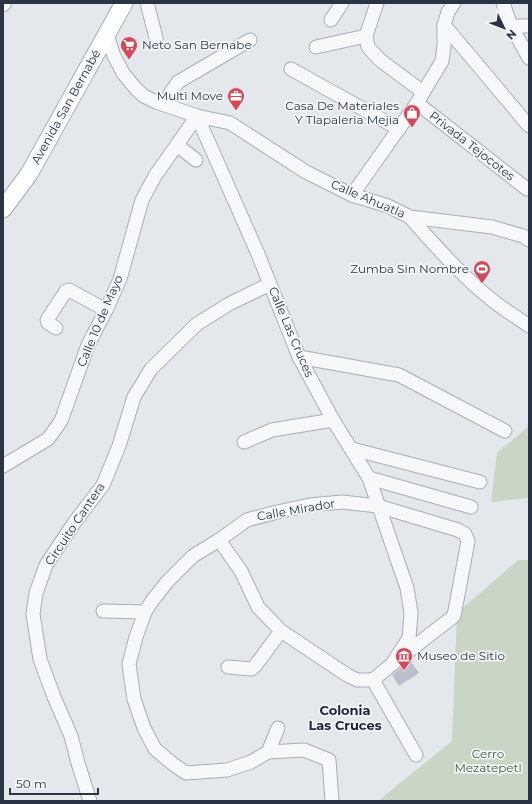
<svg xmlns="http://www.w3.org/2000/svg" width="532" height="804" font-family="Montserrat,sans-serif">
<style>
.green{fill:#c9d6c5}
.building{fill:#bbc0ca}
.lines{fill:none;stroke-linecap:round;stroke-linejoin:round}
.minor-casing{stroke:#a9aeb7;stroke-width:15}
.major-casing{stroke:#a3abb8;stroke-width:19}
.minor{stroke:#f7f8fa;stroke-width:13}
.major{stroke:#fff;stroke-width:17}
.labels{text-anchor:middle;stroke-width:3.5;stroke-linejoin:round;paint-order:stroke}
.poi-label{font-size:12px;fill:#2b3445;stroke:#f4f6f9;text-anchor:end}
.street-label{font-size:12px;fill:#2b3445;stroke:#f4f6f9}
.park-label{font-size:12px;fill:#3f6138;stroke:#f4f6f9}
.neighbourhood-label{font-size:13px;font-weight:bold;fill:#1d2536;stroke:#f4f6f9}
</style>
<rect width="100%" height="100%" fill="#e4e7ec"/>
<g class="green">
<polygon points="529,426 529,498 491,502 497,453"/>
<polygon points="518,560 529,560 529,801 378,801 452,741 457,613"/>
</g>
<polygon class="building" points="410,660 419,673 399,686 392,675"/>
<g class="lines">
<g class="minor-casing">
<g id="minor">
<polyline points="147,3 156,38"/>
<polyline points="377,3 366,36 368,47 380,60 423,92"/>
<polyline points="503,3 511,26 529,58"/>
<polyline points="3,5 5,3"/>
<polyline points="331,20 342,3"/>
<polyline points="444,25 529,126"/>
<polyline points="511,26 529,26"/>
<polyline points="107,35 114,56 123,73 136,89 144,96 156,102 197,116 230,123 306,172 352,195 388,206 410,217 492,227 523,236 529,240"/>
<polyline points="316,47 366,36"/>
<polyline points="291,69 399,129"/>
<polyline points="417,103 527,189"/>
<polyline points="166,105 171,92 178,82 250,40"/>
<polyline points="197,116 258,254 299,357 333,420 369,478 407,588 411,613 409,638 392,664 373,680"/>
<polyline points="177,145 196,160"/>
<polyline points="352,195 417,103 442,61 444,46 444,25 448,12 454,3"/>
<path d="M410,217C434,245 458,272 487,296C500,307 515,316 529,326"/>
<polyline points="56,328 48,323 47,320 66,291 69,290 106,310"/>
<polyline points="299,357 399,375 505,431"/>
<polyline points="244,442 272,430 333,420"/>
<polyline points="352,449 480,482"/>
<polyline points="3,466 48,439 61,421 88,345 106,310 120,279 142,200 155,176 197,116"/>
<polyline points="369,478 471,507"/>
<polyline points="219,540 241,571 258,607 281,631 347,675 357,680 373,680"/>
<polyline points="103,611 145,612"/>
<polyline points="228,667 251,669 255,666 281,631"/>
<polyline points="373,680 416,755"/>
<polyline points="268,752 278,728"/>
<polyline points="90,801 78,763 71,736 54,697 40,659 33,614 36,593 46,565 74,523 103,485 119,446 134,397 151,369 197,324 229,304 270,284"/>
<polyline points="332,801 329,760 304,750 268,752 251,762 227,770 186,773 173,764 155,749 144,728 134,699 129,664 136,637 145,612 152,601 167,582 193,556 219,540 247,520 277,512 310,505 342,502 378,506 458,530 465,534 468,541 454,616 392,664"/>
</g>
</g>
<g class="major-casing">
<polyline id="major" points="3,209 29,174 124,3"/>
</g>
<use href="#minor" class="minor"/>
<use href="#major" class="major"/>
</g>
<defs>
<g id="supermarket-pin" transform="scale(0.9)"><path d="M0 17L-7.5 6A9.5 9.5 0 1 1 7.5 6Z" fill="#d1495b" stroke="#f4f6f9"/><path d="M-6-5.5h2.5l.6 2H6L4.5 2H-2.5L-4.4-4H-6ZM-1.5 3.2a1.3 1.3 0 1 0 .1 0ZM3 3.2a1.3 1.3 0 1 0 .1 0Z" fill="#fff"/></g>
<g id="office-pin" transform="scale(0.9)"><path d="M0 17L-7.5 6A9.5 9.5 0 1 1 7.5 6Z" fill="#d1495b" stroke="#f4f6f9"/><path d="M-6-3h4V-5.5h4V-3h4V5H-6ZM-1-4.5V-3h2v-1.5ZM-6 0V1H6V0Z" fill="#fff"/></g>
<g id="shop-pin" transform="scale(0.9)"><path d="M0 17L-7.5 6A9.5 9.5 0 1 1 7.5 6Z" fill="#d1495b" stroke="#f4f6f9"/><path d="M-5-2.5h2.3a2.7 3.5 0 0 1 5.4 0H5L5.5 6h-11ZM-1.5-2.5h3a1.5 2.3 0 0 0-3 0Z" fill="#fff"/></g>
<g id="stadium-pin" transform="scale(0.9)"><path d="M0 17L-7.5 6A9.5 9.5 0 1 1 7.5 6Z" fill="#d1495b" stroke="#f4f6f9"/><path d="M0-5a6.5 5 0 1 0 0 10a6.5 5 0 1 0 0-10ZM-3.5-1.8h7v3.6h-7Z" fill="#fff"/></g>
<g id="museum-pin" transform="scale(0.9)"><path d="M0 17L-7.5 6A9.5 9.5 0 1 1 7.5 6Z" fill="#d1495b" stroke="#f4f6f9"/><path d="M0-6L6-3V-2H-6V-3ZM-5-1h2V3h-2ZM-1-1h2V3h-2ZM3-1h2V3H3ZM-6 4H6V6H-6Z" fill="#fff"/></g>
</defs>
<g fill-rule="evenodd">
<use href="#supermarket-pin" x="129" y="45"/>
<use href="#office-pin" x="236" y="96"/>
<use href="#shop-pin" x="412" y="113"/>
<use href="#stadium-pin" x="482" y="269"/>
<use href="#museum-pin" x="404" y="656"/>
</g>
<g class="labels">
<g class="poi-label">
<text x="142" y="49" text-anchor="start">Neto San Bernabe</text>
<text x="223" y="100">Multi Move</text>
<text x="399" y="110">Casa De Materiales<tspan x="399" dy="14">Y Tlapaleria Mejia</tspan></text>
<text x="469" y="273">Zumba Sin Nombre</text>
<text x="417" y="660" text-anchor="start">Museo de Sitio</text>
</g>
<g class="street-label">
<text transform="translate(66 107) rotate(-61)" y="4">Avenida San Bernabé</text>
<text transform="translate(472 146) rotate(38)" y="4">Privada Tejocotes</text>
<text transform="translate(368 199) rotate(23)" y="4">Calle Ahuatla</text>
<text transform="translate(100 321) rotate(-67)" y="4">Calle 10 de Mayo</text>
<text transform="translate(291 332) rotate(67)" y="4">Calle Las Cruces</text>
<text transform="translate(296 510) rotate(-10)" y="4">Calle Mirador</text>
<text transform="translate(75 524) rotate(-56)" y="4">Circuito Cantera</text>
</g>
<g class="park-label">
<text x="488" y="758">Cerro<tspan x="488" dy="14">Mezatepetl</tspan></text>
</g>
<g class="neighbourhood-label">
<text x="345" y="715">Colonia<tspan x="345" dy="15">Las Cruces</tspan></text>
</g>
</g>
<rect width="532" height="804" fill="none" stroke="#2b3445" stroke-width="8"/>
<g transform="translate(504 28) rotate(133)" stroke="#f4f6f9" stroke-width="3" paint-order="stroke">
<path d="M0-3L7 15L0 10L-7 15Z" fill="#2b3445"/>
<text y="-6" font-size="11" font-weight="bold" text-anchor="middle" fill="#2b3445">N</text>
</g>
<path d="M10 788v6h88v-6" fill="none" stroke="#2b3445" stroke-width="2"/>
<text x="16" y="788" font-size="12" fill="#2b3445" stroke="#f4f6f9" stroke-width="3" paint-order="stroke">50 m</text>
</svg>
